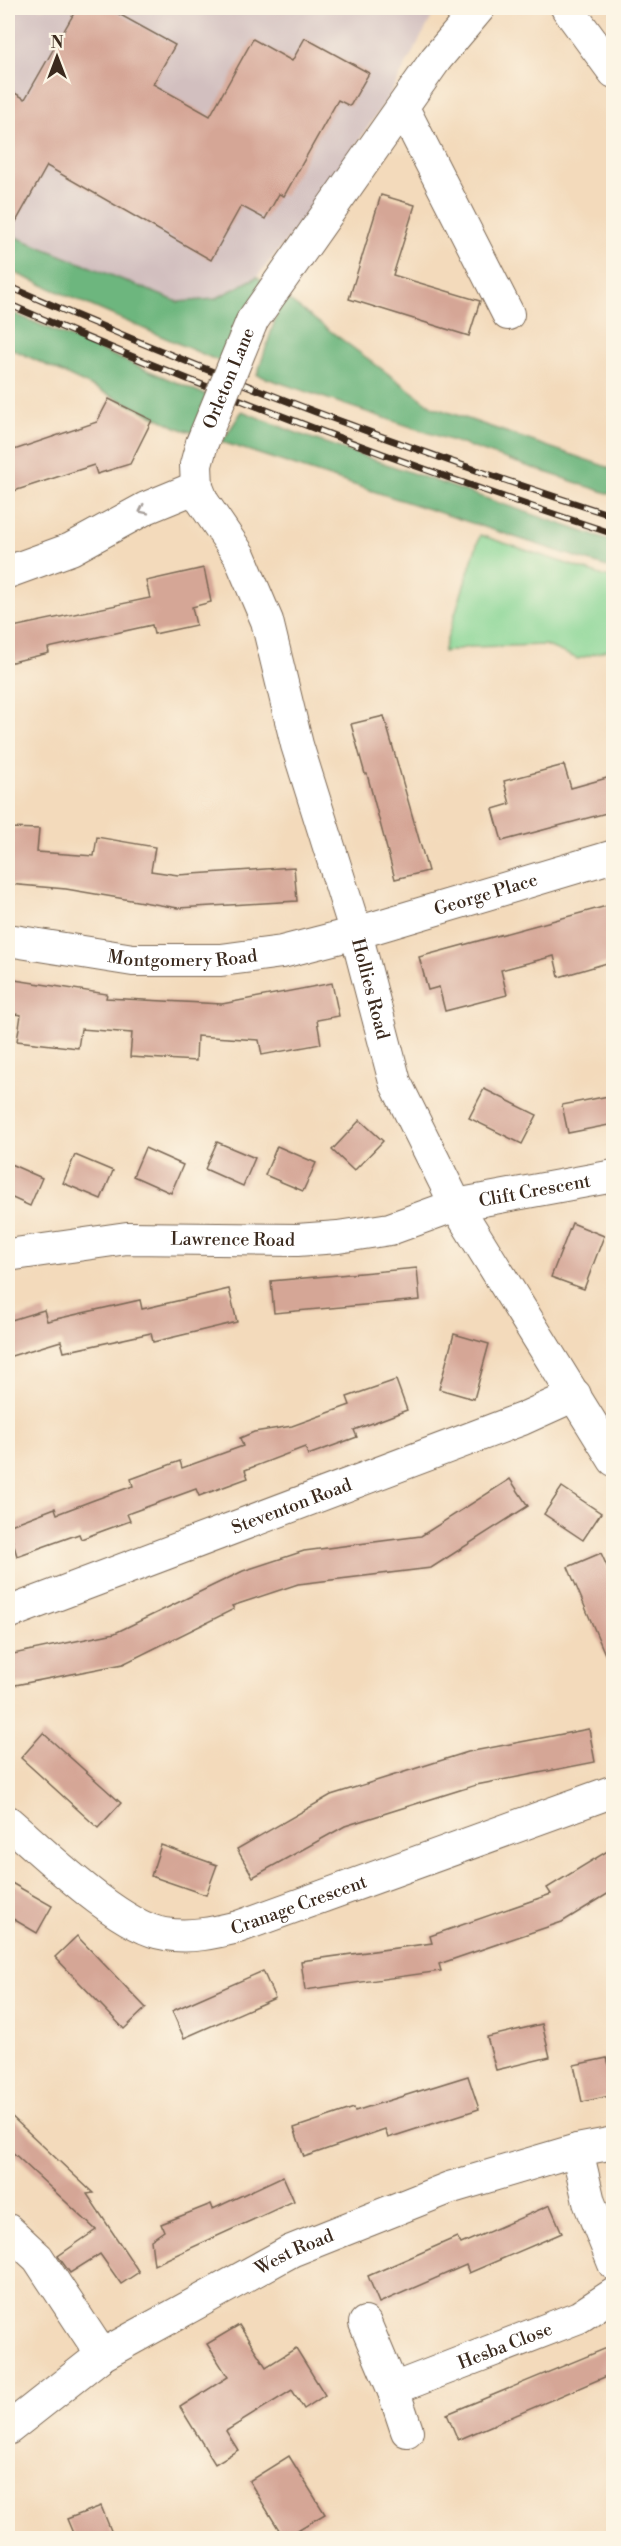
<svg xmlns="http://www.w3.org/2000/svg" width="621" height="2546" font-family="'Libre Bodoni',serif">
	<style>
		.industrial { fill: #d2bfbf }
		.green { fill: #87d594; stroke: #618059; stroke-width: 1.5 }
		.forest { fill: #6db67e; stroke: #54704e; stroke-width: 1.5 }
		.building { fill: #d5a696 }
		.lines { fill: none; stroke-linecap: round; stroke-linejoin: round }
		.street-casing { stroke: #7b6855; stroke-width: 34 }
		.street { stroke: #fff; stroke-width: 32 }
		.rail-casing { stroke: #3b2a1e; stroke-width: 7 }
		.rail { stroke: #fcf5e5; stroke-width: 4.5; stroke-dasharray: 14; stroke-linecap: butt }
		.street-bridge-casing { stroke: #7b6855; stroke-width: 34; stroke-linecap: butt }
		.street-bridge { stroke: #fff; stroke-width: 32 }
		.oneway { stroke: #a79f9a }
		.labels { text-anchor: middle; stroke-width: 4.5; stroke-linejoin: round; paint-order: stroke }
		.street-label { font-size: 18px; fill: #3b2a1e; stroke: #fcf5e5 }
	</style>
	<rect width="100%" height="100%" fill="#fcf5e5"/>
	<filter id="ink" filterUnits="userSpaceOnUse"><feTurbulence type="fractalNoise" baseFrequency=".0167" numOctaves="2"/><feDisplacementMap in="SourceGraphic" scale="12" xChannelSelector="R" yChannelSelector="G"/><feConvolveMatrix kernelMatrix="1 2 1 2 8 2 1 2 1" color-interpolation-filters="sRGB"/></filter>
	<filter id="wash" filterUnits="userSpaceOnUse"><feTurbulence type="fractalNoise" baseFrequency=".008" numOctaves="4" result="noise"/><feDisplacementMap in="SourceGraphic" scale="24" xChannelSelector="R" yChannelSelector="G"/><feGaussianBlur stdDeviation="1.35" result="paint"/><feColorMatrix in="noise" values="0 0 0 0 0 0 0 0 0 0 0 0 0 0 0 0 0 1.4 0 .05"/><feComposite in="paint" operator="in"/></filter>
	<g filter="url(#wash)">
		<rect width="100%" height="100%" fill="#f3dabb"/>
		<path class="industrial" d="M8,8h409l15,9 -43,79 -72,107 -60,74 -42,22 -37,3 -170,-68z"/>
		<path class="green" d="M480,535l133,44v69l-35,11 -33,-14 -76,2 -26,5z"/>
		<g class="forest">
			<path d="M8,234l170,68 37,-3 42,-22 7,5 -43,80 -213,-92z"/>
			<path d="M283,296l150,111 180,62v26l-356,-120z"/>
			<path d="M8,311l205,87 -14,36 -18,-5 -173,-82z"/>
			<path d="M242,411l57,23 314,108v27l-391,-127z"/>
		</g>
		<g id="blocks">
			<g class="building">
				<path d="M77,8h31l67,37 -22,39 57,32 43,-77 39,22 13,-23 64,35 -19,33 -12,-6 -54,96 -5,-2 -14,25 -24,-13 -30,54 -164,-94 -39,70v-147l17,10z"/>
				<path d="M381,195l34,10 -22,70 87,26 -11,35 -120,-37z"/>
				<path d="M109,399l43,21 -22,44 -33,10 -3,-9 -86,28v-41l89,-30z"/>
				<path d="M204,568l7,34 -19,5 4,18 -42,9 -2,-9 -104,23 1,5 -41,10v-35l142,-30 -4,-17z"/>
				<path d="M384,716l44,155 -33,8 -28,-105h-2l-14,-50z"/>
				<path d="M564,765l7,23 43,-12v35l-112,30 -9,-32 17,-5 -6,-23z"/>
				<path d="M8,828l31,1 -2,23 57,4 3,-19 58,10 -4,24 27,4 116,-8 3,34 -119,7 -112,-19 -58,-5z"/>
				<path d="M614,904v57l-55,16 -5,-21 -53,14 6,25 -62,16 -6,-24 -11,3 -9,-33z"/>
				<path d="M8,979l99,15 -1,4 116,6 110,-21 7,33 -22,4 4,24 -59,11 -3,-15 -62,-4 -1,25 -66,-4 2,-24 -51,-4 -3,19 -61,-7 4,-26 -13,-2z"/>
				<path d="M484,1089l53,26 -15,29 -53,-26z"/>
				<path d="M614,1095v29l-46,9 -6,-28z"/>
				<path d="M360,1120l23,21 -29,30 -22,-21z"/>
				<path d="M217,1142l38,16 -12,28 -38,-17z"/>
				<path d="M277,1146l39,17 -13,28 -38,-16z"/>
				<path d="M145,1148l38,17 -12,28 -38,-17z"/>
				<path d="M75,1155l38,16 -12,28 -38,-16z"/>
				<path d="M8,1163l34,15 -12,28 -22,-10z"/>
				<path d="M572,1223l32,13 -20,53 -33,-12z"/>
				<path d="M417,1268l3,32 -146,13 -3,-32z"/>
				<path d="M229,1289l8,33 -84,20 -2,-9 -87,19 -3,-11 -53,16v-36l36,-11 3,11 93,-21 2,9z"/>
				<path d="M454,1334l35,10 -15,55 -35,-10z"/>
				<path d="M396,1380l11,30 -53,20 3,7 -49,18 -3,-8 -60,23 3,8 -49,18 -3,-7 -69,25 3,7 -25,9 -24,9 -2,-5 -62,22 -9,-30 47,-18 2,6 37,-14 39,-14 -2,-7 49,-18 2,7 61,-22 -3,-8 14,-6 38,-6 58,-21 -3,-8z"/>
				<path d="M510,1479l18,27 -97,62 -133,16 -66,22 2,3 -111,55 -113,22 -2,-31 107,-22 128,-62 61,-20 117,-15z"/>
				<path d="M562,1487l39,26 -18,27 -39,-26z"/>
				<path d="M601,1553l13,29 -1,91 -45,-106z"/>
				<path d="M589,1729l6,33 -119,23 -131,41 -92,51 -16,-28 94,-54 137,-43z"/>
				<path d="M43,1733l78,70 -23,25 -77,-70z"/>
				<path d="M161,1845l56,20 -11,30 -55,-19z"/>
				<path d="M614,1847v43l-52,32 -123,42 2,7 -136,19 -4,-29 131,-18 -2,-7 121,-42 -4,-6z"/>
				<path d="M8,1881l44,25 -15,27 -29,-17z"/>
				<path d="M77,1936l69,72 -22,21 -69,-72z"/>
				<path d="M263,1971l12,27 -91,40 -12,-27z"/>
				<path d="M542,2024l8,33 -54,13 -9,-33z"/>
				<path d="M607,2058l2,7 5,-1v31l-32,7 -8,-37z"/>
				<path d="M468,2076l11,33 -91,29 -3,-9 -81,28 -10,-29 60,-20 1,3z"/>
				<path d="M8,2113l85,80 -6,1 52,78 -18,12 -21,-30 -30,19 -12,-17 38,-26 -88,-82z"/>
				<path d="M283,2176l11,25 -140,64 -3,-25 13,-9 -3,-7 50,-20 2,5z"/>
				<path d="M550,2205l12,28 -93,40 -3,-8 -87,38 -11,-27 89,-39 4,7z"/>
				<path d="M239,2325l27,42 30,-19 29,47 -21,14 -12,-19 -66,41 12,19 -23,14 -35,-57 48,-30 -21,-33z"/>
				<path d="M614,2345v28l-156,67 -11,-26z"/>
				<path d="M289,2456l36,58 -41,24 -35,-57z"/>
				<path d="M101,2506l13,32h-39l-8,-19z"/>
			</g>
		</g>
	</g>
	<g filter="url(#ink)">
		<use href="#blocks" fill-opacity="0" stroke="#7b6855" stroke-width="1.5"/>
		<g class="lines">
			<defs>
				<g id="street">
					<path d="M567,8l47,64"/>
					<path d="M403,108l105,206"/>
					<path d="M252,321l184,-262 43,-51"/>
					<path id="s1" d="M202,443l-6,22 1,22 6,15 36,53 28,66 30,124 59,188 39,149 61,123 158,255"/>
					<path d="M8,572l63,-23 75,-41 51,-21"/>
					<path id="s2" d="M8,940l125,20h88l61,-8 74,-19 258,-77"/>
					<path id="s3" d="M8,1255l119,-17 170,2 41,-3 52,-8 66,-24 158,-29"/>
					<path id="s4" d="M8,1613l514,-194 53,-24"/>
					<path id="s5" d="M8,1822c35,30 112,106 157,112 25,4 48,-1 73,-7l376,-136"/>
					<path d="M577,2150l12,52 25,62"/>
					<path d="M8,2230l30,28 64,97"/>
					<path d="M365,2323l28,66 14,42"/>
					<path id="s6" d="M393,2389l186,-72 35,-23"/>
					<path id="s7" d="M8,2429l94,-74 189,-104 158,-63 128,-38 37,-7"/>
				</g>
			</defs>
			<use href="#street" class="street-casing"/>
			<use href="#street" class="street"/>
			<defs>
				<g id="rail">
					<path d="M8,286c198,87 399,164 606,230"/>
					<path d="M8,304c198,86 400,163 606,230"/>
				</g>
			</defs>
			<use href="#rail" class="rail-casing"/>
			<use href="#rail" class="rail"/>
			<defs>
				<g id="street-bridge">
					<path id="s8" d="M202,443l50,-122"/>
				</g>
			</defs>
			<use href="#street-bridge" class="street-bridge-casing"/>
			<use href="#street-bridge" class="street-bridge"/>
		</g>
		<defs><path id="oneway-chevron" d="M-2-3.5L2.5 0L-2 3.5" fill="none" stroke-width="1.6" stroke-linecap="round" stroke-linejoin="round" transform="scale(1.5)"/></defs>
		<use class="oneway" href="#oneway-chevron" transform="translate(143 510) rotate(154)"/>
	</g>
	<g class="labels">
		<g class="street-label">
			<text dy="6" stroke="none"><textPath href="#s8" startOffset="70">Orleton Lane</textPath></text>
			<text dy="6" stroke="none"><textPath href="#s2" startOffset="488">George Place</textPath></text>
			<text dy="6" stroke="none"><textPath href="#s2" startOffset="176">Montgomery Road</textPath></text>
			<text dy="6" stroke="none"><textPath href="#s1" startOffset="579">Hollies Road</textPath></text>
			<text dy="6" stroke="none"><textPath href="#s3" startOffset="534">Clift Crescent</textPath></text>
			<text dy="6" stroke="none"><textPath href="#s3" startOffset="226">Lawrence Road</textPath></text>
			<text dy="6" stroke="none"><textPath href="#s4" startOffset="303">Steventon Road</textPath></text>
			<text dy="6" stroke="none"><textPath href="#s5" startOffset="333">Cranage Crescent</textPath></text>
			<text dy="6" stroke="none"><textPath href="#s7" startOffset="338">West Road</textPath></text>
			<text dy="6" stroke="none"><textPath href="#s6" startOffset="120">Hesba Close</textPath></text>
		</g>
	</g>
	<rect width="621" height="2546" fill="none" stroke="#fcf5e5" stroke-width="30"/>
	<g transform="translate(57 57)" stroke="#fcf5e5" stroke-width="4.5" paint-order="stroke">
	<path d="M0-4.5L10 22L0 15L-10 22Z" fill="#3b2a1e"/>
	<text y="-9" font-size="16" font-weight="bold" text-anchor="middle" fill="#3b2a1e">N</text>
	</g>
</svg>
